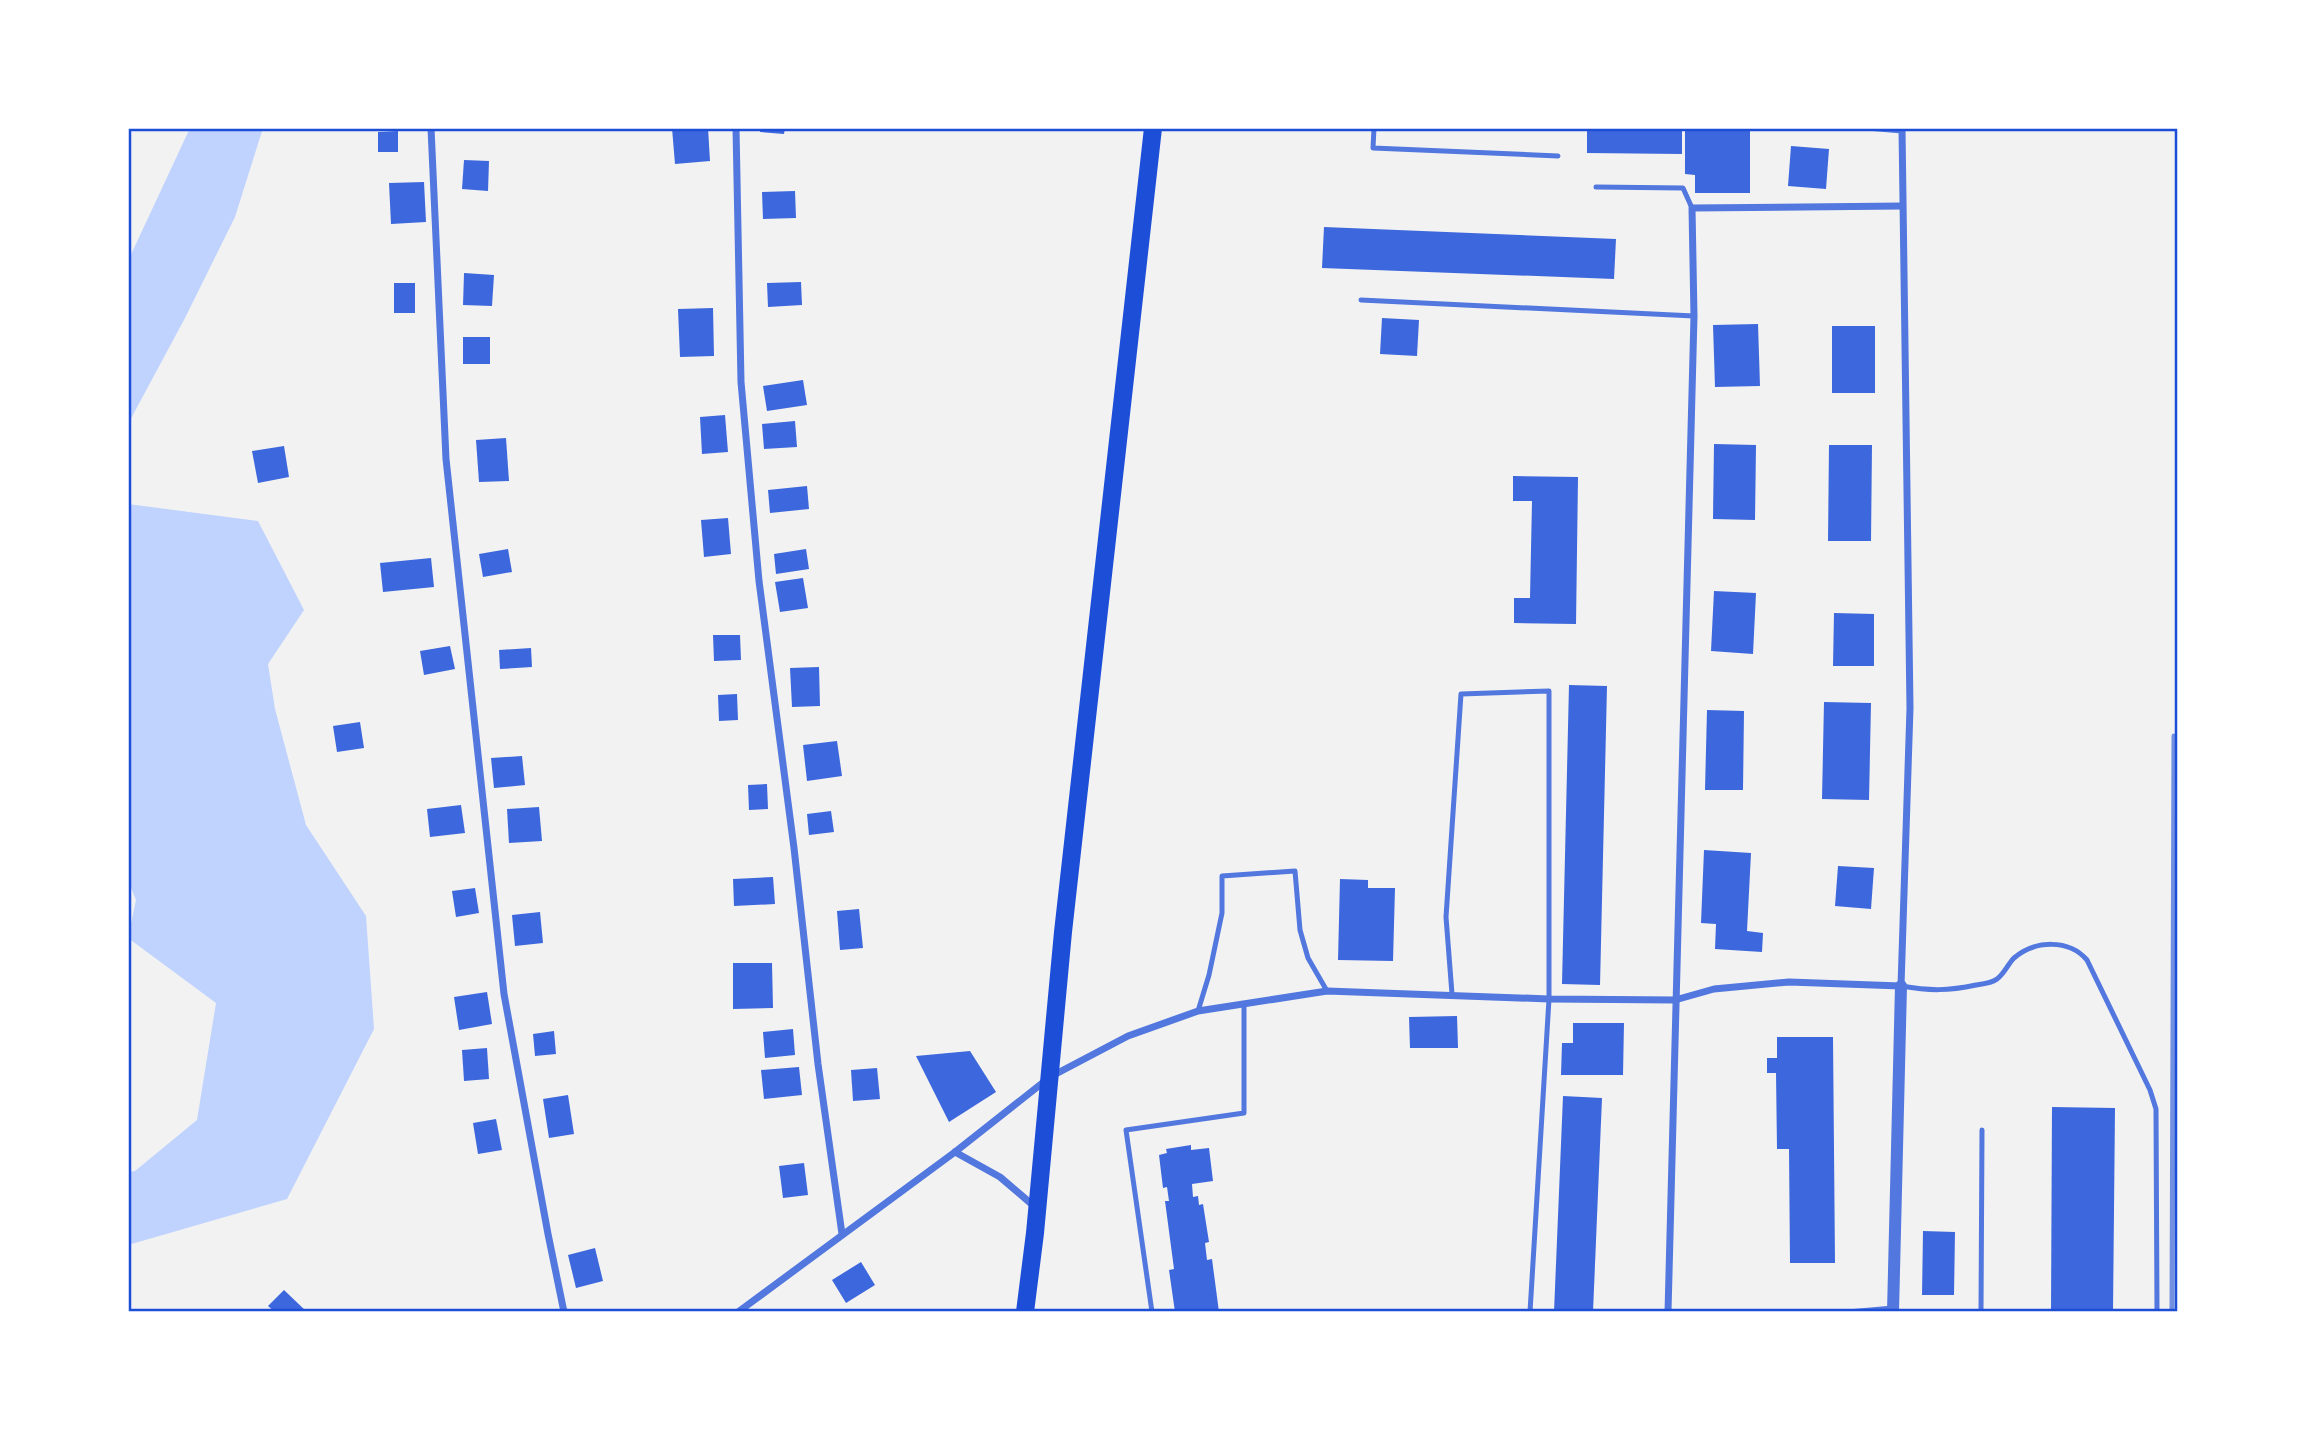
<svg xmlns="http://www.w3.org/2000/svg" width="2305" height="1440" font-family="'Playfair Display',serif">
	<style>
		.water { fill: #bfd3fe }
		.building { fill: #3d67dc }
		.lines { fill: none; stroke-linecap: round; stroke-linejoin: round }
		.service { stroke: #5277de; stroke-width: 5 }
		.minor { stroke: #5277de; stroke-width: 7 }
		.tertiary { stroke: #5277de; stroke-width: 12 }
		.primary { stroke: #1d4ed8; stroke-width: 18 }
		.rail { stroke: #7290e2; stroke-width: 5 }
		.neatline { fill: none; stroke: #1d4ed8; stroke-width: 2.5 }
	</style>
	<rect width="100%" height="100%" fill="#f2f2f2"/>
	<g class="water">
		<path d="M190,128h73l-28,89 -50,101 -57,106v-163z"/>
		<path d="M128,504l130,17 46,89 -36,54 7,45 31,116 60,91 8,113 -87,170 -159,46v-73l7,-1 62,-51 19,-117 -88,-65 8,-38 -8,-20z"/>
	</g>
	<g class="building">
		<path d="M672,128h36l2,33 -35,3z"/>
		<path d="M760,128h25l-1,6 -24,-2z"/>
		<path d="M1587,128h95v26l-95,-1z"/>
		<path d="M1685,128h65v65h-55v-18l-10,-1z"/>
		<path d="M398,131v21h-20v-20z"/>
		<path d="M1791,146l38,3 -3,40 -38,-3z"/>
		<path d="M464,160l25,1 -1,30 -26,-2z"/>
		<path d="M424,182l2,40 -35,2 -2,-41z"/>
		<path d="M795,191l1,27 -33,1 -1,-27z"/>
		<path d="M1324,227l292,12 -2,40 -292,-11z"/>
		<path d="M464,273l30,2 -2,31 -29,-1z"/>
		<path d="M801,282l1,23 -34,2 -1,-24z"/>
		<rect x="394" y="283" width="21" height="30"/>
		<path d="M713,308l1,48 -34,1 -2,-48z"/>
		<path d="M1382,318l37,2 -2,36 -37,-2z"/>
		<path d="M1758,324l2,62 -45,1 -2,-62z"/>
		<rect x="1832" y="326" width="43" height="67"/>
		<rect x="463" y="337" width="27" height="27"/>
		<path d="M803,380l4,25 -40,6 -4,-25z"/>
		<path d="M725,415l3,37 -26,2 -2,-37z"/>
		<path d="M795,421l2,26 -33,2 -2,-25z"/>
		<path d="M506,438l3,43 -30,1 -3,-42z"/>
		<path d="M1714,444l42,1 -1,75 -42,-1z"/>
		<path d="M1829,445h43l-1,96h-43z"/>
		<path d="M284,446l5,31 -31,6 -6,-32z"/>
		<path d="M1513,476l65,1 -2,147 -62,-1v-25h16l2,-97h-19z"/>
		<path d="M807,486l2,23 -39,4 -2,-23z"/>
		<path d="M728,518l3,36 -27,3 -3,-37z"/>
		<path d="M508,549l4,23 -29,5 -4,-23z"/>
		<path d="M806,549l3,20 -33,5 -2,-20z"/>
		<path d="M431,558l3,29 -51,5 -3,-29z"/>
		<path d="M803,578l5,30 -28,4 -5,-30z"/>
		<path d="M1714,591l42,2 -3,61 -42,-3z"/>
		<path d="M1834,613l40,1v52h-41z"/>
		<path d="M713,635h27l1,25 -27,1z"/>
		<path d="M450,646l5,23 -31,6 -4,-24z"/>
		<path d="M531,648l1,19 -32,2 -1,-19z"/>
		<path d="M819,667l1,39 -28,1 -2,-39z"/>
		<path d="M1569,685l38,1 -7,299 -38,-1z"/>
		<path d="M737,694l1,26 -19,1 -1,-26z"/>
		<path d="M1824,702l47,1 -2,97 -47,-1z"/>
		<path d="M1707,710l37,1 -1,79h-38z"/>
		<path d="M360,722l4,26 -27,4 -4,-26z"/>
		<path d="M837,741l5,35 -35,5 -4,-36z"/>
		<path d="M522,756l3,29 -31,3 -3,-30z"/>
		<path d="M767,784l1,25 -19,1 -1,-25z"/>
		<path d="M461,805l4,28 -35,4 -3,-28z"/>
		<path d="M539,807l3,34 -33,2 -2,-34z"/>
		<path d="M831,811l3,21 -25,3 -2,-21z"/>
		<path d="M1704,850l47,3 -4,78 16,2 -1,19 -47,-3 1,-25 -15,-1z"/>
		<path d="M1838,866l36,2 -3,41 -36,-3z"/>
		<path d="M773,877l2,27 -41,2 -1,-27z"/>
		<path d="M1340,879l28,1v8h27l-2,73 -55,-1z"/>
		<path d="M475,888l4,25 -23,4 -4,-26z"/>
		<path d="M859,909l4,39 -23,2 -3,-39z"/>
		<path d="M540,912l3,31 -28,3 -3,-31z"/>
		<path d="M733,963h39l1,45 -40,1z"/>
		<path d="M487,992l5,32 -33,6 -5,-33z"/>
		<path d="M1457,1016l1,32h-48l-1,-31z"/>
		<path d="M1573,1023h51l-1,52h-62l1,-32h11z"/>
		<path d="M793,1029l2,26 -30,3 -2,-26z"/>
		<path d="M554,1031l2,23 -21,2 -2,-22z"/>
		<path d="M1777,1037h56l2,226h-45l-1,-114h-12l-1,-76h-9v-15h10z"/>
		<path d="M487,1048l2,31 -25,2 -2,-31z"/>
		<path d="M970,1051l26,41 -47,30 -33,-66z"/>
		<path d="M799,1067l3,28 -38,4 -3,-29z"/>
		<path d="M877,1068l3,31 -27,2 -2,-31z"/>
		<path d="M568,1095l6,39 -25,4 -6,-39z"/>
		<path d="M1563,1096l39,2 -9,214h-39z"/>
		<path d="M2052,1107l63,1 -2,204h-62z"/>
		<path d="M496,1119l6,31 -24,4 -5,-31z"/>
		<path d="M1191,1145v5l18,-2 4,33 -21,3 1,13 5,-1 1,9 4,-1 6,38 -4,1 2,17 5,-1 7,53h-44l-6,-42 5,-1 -9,-68h4l-2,-14 -4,1 -4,-33 8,-2 -1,-4z"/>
		<path d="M804,1163l4,32 -25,3 -4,-32z"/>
		<path d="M1923,1231l32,1 -1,63h-32z"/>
		<path d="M595,1248l8,33 -27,7 -8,-33z"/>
		<path d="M861,1262l14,23 -29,18 -14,-23z"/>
		<path d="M284,1290l23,22h-32l-7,-6z"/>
	</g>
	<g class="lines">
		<g class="service">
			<path d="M1374,128l-1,20 185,8"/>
			<path d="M1867,128l35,3"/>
			<path d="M1596,187l87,1 9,20"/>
			<path d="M1361,300l333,16"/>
			<path d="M1901,986c29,5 47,5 75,-1 7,-1 16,-2 21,-6 7,-5 11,-15 17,-21 21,-18 55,-19 73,2l63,130 6,19 1,203"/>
			<path d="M1452,994l-6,-77 15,-223 88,-3v308l-19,313"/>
			<path d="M1198,1011l11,-36 13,-62v-37l73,-5 5,59 8,28 19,33"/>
			<path d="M1152,1312l-26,-182 118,-17v-109"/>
			<path d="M1848,1312l45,-4"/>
			<path d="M1981,1312l1,-182"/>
		</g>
		<g class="minor">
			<path d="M431,128l15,331 58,535 44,240 16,78"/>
			<path d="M736,128l5,254 18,199 35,267 24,216 24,170"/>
			<path d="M955,1152l45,25 35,30"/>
			<path d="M738,1312l217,-160 95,-75 78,-41 70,-25 129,-20 222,8 126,1 39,-11 75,-7 112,4 9,-278 -8,-580"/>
			<path d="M1668,1312l26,-996 -2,-108 210,-2"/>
		</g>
		<path class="tertiary" d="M1893,1312l8,-326"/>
		<path class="primary" d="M1025,1312l10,-79 28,-301 90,-804"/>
		<path class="rail" d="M2172,1312l2,-576"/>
	</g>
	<rect width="2305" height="1440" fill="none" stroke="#ffffff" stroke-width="259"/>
	<rect x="130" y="130" width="2046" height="1180" class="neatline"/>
</svg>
